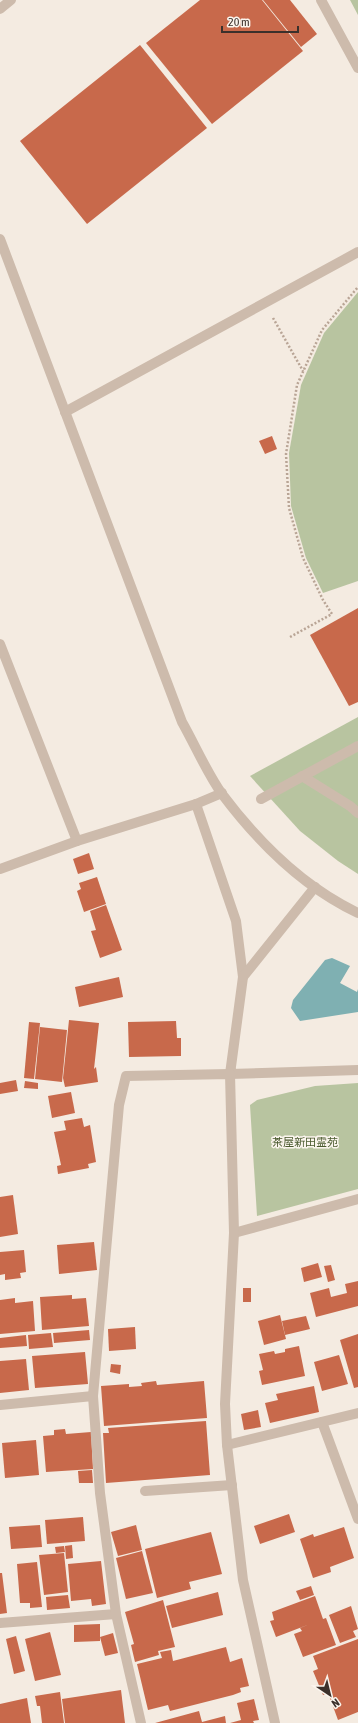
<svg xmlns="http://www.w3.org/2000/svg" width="358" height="1723" font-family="'Asap Condensed','Noto Sans JP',sans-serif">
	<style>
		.green { fill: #b8c4a0 }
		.water { fill: #7fb0b2 }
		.building { fill: #c8694b }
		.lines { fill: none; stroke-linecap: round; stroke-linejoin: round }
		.path { stroke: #b9a596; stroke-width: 2.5; stroke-dasharray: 2 2; stroke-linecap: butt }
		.minor { stroke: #cdbbac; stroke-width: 10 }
		.labels { text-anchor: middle; stroke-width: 3; stroke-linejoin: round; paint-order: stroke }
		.park-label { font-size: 11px; fill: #4a5a2e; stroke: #fbf5ee }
	</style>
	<rect width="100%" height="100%" fill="#f4ebe1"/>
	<g class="green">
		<path d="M350,0h8v15z"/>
		<path d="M358,292v289l-35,12 -17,-35 -15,-52 -2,-53 12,-68 23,-52z"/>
		<path d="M358,717v157l-20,-13 -38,-30 -50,-55z"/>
		<path d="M358,1083v106l-101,27 -7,-111 7,-5 58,-14z"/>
	</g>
	<path class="water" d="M332,958l18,8 -10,17 17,9 1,-3v23l-58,9 -9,-13 2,-8 32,-40z"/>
	<g class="building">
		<path d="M200,0h62l41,51 -91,73 -66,-81z"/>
		<path d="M263,0h27l27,34 -16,13z"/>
		<path d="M140,45l67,83 -120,96 -67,-83z"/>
		<path d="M272,436l5,13 -12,5 -6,-13z"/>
		<path d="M358,608v94l-9,4 -39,-71z"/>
		<path d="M89,853l5,16 -16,5 -5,-15z"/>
		<path d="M97,877l9,27 -22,8 -7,-21 4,-2 -2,-6z"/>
		<path d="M106,905l16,45 -22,8 -9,-27 5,-1 -6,-19z"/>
		<path d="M119,977l4,20 -44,10 -4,-20z"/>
		<path d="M69,1020l30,3 -5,46 2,-2 2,15 -33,5 -2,-9z"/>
		<path d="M176,1021l1,17h4v18l-52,1 -1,-35z"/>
		<path d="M29,1022l11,1 -6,56 -10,-1z"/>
		<path d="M40,1027l27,3 -5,52 -27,-3z"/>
		<path d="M16,1080l2,11 -18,3v-11z"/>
		<path d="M25,1081l13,2v6l-14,-1z"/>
		<path d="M71,1092l4,21 -23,5 -4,-22z"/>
		<path d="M82,1118l2,9 6,-2 6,37 -8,2 1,4 -31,6 -1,-8 4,-1 -7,-33 12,-2 -2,-9z"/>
		<path d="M13,1195l5,39 -18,3v-40z"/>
		<path d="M94,1242l3,28 -38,4 -2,-29z"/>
		<path d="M24,1250l2,22 -6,1 1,5 -16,2v-6l-5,1v-23z"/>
		<path d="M318,1263l4,14 -18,5 -3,-14z"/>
		<path d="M331,1265l4,15 -7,2 -4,-16z"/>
		<path d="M358,1281v25l-42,11 -6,-24 19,-5 2,9 16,-4 -2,-9z"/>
		<rect x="243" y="1288" width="8" height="14"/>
		<path d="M72,1295v4l14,-1 3,28 -47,4 -2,-33z"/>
		<path d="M15,1298v5l18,-2 2,30 -35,3v-34z"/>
		<path d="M280,1315l6,24 -22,6 -6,-24z"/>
		<path d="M306,1316l4,13 -25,6 -3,-14z"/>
		<path d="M135,1327l1,22 -27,2 -1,-22z"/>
		<path d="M89,1330l1,10 -36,3 -1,-10z"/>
		<path d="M51,1333l2,14 -24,2 -1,-14z"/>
		<path d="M358,1334v53l-4,1 -14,-48z"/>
		<path d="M26,1335l1,11 -27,2v-10z"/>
		<path d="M299,1346l6,30 -43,9 -3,-14 4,-1 -4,-16 15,-3 1,3 10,-2v-3z"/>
		<path d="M85,1352l3,32 -53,4 -3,-32z"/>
		<path d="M339,1355l9,29 -26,7 -8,-29z"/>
		<path d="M26,1359l3,31 -29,3v-32z"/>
		<path d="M111,1364l10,1 -1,9 -10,-2z"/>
		<path d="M156,1381l1,4 47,-4 3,37 -103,8 -3,-40 28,-2v3l13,-1 -1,-3z"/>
		<path d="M314,1386l5,26 -49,11 -5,-20 13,-3 -2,-6z"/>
		<path d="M258,1410l3,17 -17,3 -3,-16z"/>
		<path d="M206,1421l4,54 -104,8 -3,-50h6l-1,-5z"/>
		<path d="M65,1429l1,5 25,-2 2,37 -47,3 -3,-36 11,-1v-5z"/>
		<path d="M36,1440l3,35 -34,3 -3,-35z"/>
		<path d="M92,1470l1,13h-14l-1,-12z"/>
		<path d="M289,1514l6,18 -35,12 -6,-18z"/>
		<path d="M83,1517l2,24 -38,3 -2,-24z"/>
		<path d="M40,1525l2,22 -31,2 -2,-22z"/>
		<path d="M136,1525l6,25 -24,6 -7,-24z"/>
		<path d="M344,1527l10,31 -24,9 1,5 -18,6 -13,-39 13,-5 1,3z"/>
		<path d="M211,1532l11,42 -33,8 2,7 -34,9 -12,-49z"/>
		<path d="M72,1545l1,13 -7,1 -1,-13z"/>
		<path d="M64,1546l1,6 -9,1 -1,-6z"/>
		<path d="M142,1551l11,42 -27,6 -10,-41z"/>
		<path d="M64,1553l4,39 -24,3 -5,-40z"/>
		<path d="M101,1561l5,43 -14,2 -1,-7 -20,2 -3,-37z"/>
		<path d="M37,1562l5,45 -12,1v-5h-10l-3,-39z"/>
		<path d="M0,1573h2l5,40 -7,1z"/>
		<path d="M311,1586l3,9 -14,5 -4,-9z"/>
		<path d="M218,1592l5,23 -51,13 -6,-22z"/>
		<path d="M68,1595l2,13 -23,2 -1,-13z"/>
		<path d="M315,1596l8,23 3,-1 10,27 -33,12 -9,-23 8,-3 -2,-3 10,-4 -34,13 -6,-16 4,-1 -2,-8z"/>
		<path d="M163,1600l12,47 -17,4 1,4 -24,7 -4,-17 3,-1 -9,-32z"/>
		<path d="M351,1606l7,23 -5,2 3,6 -16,6 -11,-28z"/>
		<path d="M100,1624v17l-26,1v-17z"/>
		<path d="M50,1632l11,43 -26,6 -10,-42z"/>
		<path d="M113,1633l5,20 -13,3 -5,-19z"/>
		<path d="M16,1636l9,35 -11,3 -8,-35z"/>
		<path d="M358,1639v73l-20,8 -10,-27 -5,2 -10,-24 5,-2 -5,-13z"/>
		<path d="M226,1647l4,15 12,-4 7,28 -9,2 1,4 -8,3 -63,16 -2,-6 -20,5 -11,-46 25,-6 -2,-6 11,-2 2,11z"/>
		<path d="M121,1690l4,33h-60l-3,-24z"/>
		<path d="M60,1692l4,31h-22l-2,-17h-3l-2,-10z"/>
		<path d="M27,1698l4,25h-31v-19z"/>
		<path d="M254,1699l5,21 -6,1 1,2h-24l11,-3 -4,-17z"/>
		<path d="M199,1711l3,11 23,-6 1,7h-71z"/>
	</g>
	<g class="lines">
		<g class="path">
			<path d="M273,318l30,53"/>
			<path d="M290,637l42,-23 -9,-14 -20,-42 -14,-50 -3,-54 11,-69 25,-55 36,-43"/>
		</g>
		<g class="minor">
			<path d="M321,0l37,68"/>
			<path d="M0,9l11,-9"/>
			<path d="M0,239l182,483c13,23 25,51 40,72 36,48 81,93 136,119"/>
			<path d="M65,412l293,-160"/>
			<path d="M0,644l77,197"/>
			<path d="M302,776l48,30 8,7"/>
			<path d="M261,799l97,-53"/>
			<path d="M196,804l40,117 7,56 -13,97 128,-4"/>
			<path d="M0,869l77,-28 119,-37 26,-11"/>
			<path d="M243,977l72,-90"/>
			<path d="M234,1233l124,-34"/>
			<path d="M0,1405l93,-9"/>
			<path d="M322,1422l36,97"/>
			<path d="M227,1445l131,-32"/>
			<path d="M145,1491l87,-6"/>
			<path d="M0,1623l116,-9"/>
			<path d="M141,1723l-25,-109 -16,-121 -7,-97 26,-291 7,-29 104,-2 4,159 -9,171 2,41 16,135 32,143"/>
		</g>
	</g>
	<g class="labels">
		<g class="park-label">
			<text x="305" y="1146">茶屋新田霊苑</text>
		</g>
	</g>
	<g transform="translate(330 1695) rotate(145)" stroke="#fbf5ee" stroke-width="3" paint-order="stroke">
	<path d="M0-3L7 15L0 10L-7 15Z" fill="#3b302b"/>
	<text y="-6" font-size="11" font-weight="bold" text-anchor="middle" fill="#3b302b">N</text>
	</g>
	<path d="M222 26v6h76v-6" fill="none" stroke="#3b302b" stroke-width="2"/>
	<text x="228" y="26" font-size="12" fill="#3b302b" stroke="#fbf5ee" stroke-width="3" paint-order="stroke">20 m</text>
</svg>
